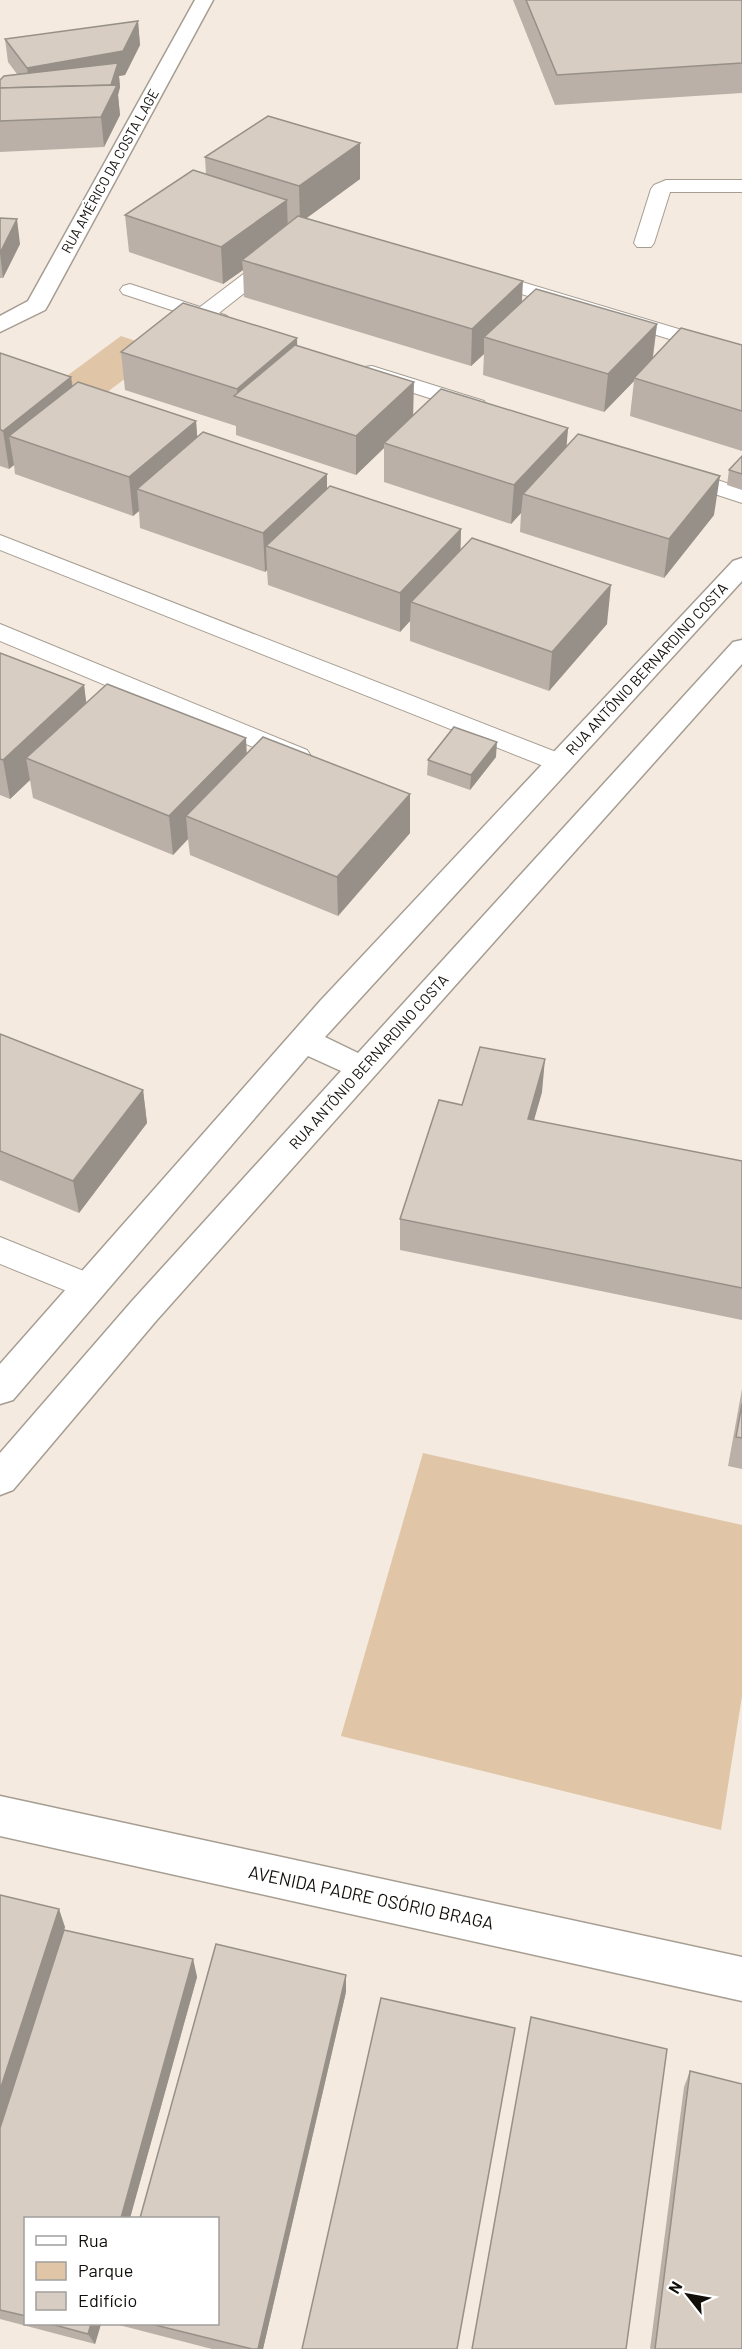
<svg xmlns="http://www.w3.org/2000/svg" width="742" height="2349" font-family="Barlow,sans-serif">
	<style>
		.green { fill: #e0c5a7 }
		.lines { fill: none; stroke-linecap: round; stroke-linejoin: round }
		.lane-casing { stroke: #a69d92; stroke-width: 2 }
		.secondary-casing { stroke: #a69d92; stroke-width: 3 }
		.lane { fill: #fff; fill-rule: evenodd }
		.secondary { fill: #fff; fill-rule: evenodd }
		.wall { fill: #bab0a7 }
		.shaded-wall { fill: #979088 }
		.building { fill: #d8cdc2; stroke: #979088; stroke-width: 1.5 }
		.labels { text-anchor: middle; stroke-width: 4.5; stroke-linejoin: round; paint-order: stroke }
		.far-street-label { font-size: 14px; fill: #120f0b; stroke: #fff }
		.street-label { font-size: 15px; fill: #120f0b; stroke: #fff }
		.near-street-label { font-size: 18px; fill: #120f0b; stroke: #fff }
	</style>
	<rect width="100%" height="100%" fill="#f4eadf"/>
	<g class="green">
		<path d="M121,336l42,14 -61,46 -42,-15z"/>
		<path d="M423,1453l319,72v171l-21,134 -380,-94z"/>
	</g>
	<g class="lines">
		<defs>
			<g id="lane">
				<path d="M666,180h76v12h-72l-16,51 -3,4h-14l-3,-4 17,-54 3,-4z"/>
				<path d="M278,251l7,2 3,4 -3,4 -66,52 8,3 3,4 -3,4 -7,2 -97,-32 -3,-4 3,-4 7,-2 70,23 71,-54z"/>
				<path d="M482,270l260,78v13l-267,-81 -3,-4 3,-4z"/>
				<path d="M372,366l112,35 3,5 -3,5 -8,2 -112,-36 -3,-5 3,-5z"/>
				<path d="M677,467l65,21v15l-73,-24 -3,-5 3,-5z"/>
				<path d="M0,535l569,222 4,6 -4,6 -9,3 -9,-3 -551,-219z"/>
				<path d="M0,624l307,126 4,6 -4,6 -9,3 -9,-3 -289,-121z"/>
				<path d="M0,1237l101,41 4,9 -4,9 -12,4 -89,-36z"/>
			</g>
			<g id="secondary">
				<path d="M195,0h18l-165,305 -3,5 -45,22v-16l28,-15z"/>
				<path d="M742,558v23l-417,456 33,16 375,-411 9,-2v24l-586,657 -143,169 -13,5v-42l132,-152 209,-230 -33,-15 -295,344 -13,4v-40l321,-364 412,-439z"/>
				<path d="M0,1796l742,161v44l-742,-165z"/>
			</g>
		</defs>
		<use href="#lane" class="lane-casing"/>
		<use href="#secondary" class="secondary-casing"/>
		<use href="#lane" class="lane"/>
		<use href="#secondary" class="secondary"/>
	</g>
	<g class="wall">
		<path d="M513,0h229v93l-187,12z"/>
		<path d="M138,21l2,24 -15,30 -6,1 1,11 -2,8 2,20 -16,32 -104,5v-72l17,-6 -9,-12 -3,-23z"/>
		<path d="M205,157l155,22 -54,39 216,84 135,22 -4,34 89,-13v106l-112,-35 4,-35 -30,31 -121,-37 1,-21 -13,12 -227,-69 -1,-27 -20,14 -94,-32 -4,-37 81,-40z"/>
		<path d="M0,218l20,26 -17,34h-3z"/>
		<path d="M297,346l116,70 155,12 -2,18 148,69 -50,63 -144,-46 1,-19 -10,11 -127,-42v-34l-28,27 -120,-40v-9l-111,-36 -4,-38z"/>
		<path d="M0,353l71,24 2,9 123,35 1,16 130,37v15l134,40 -1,22 147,73 -58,67 -139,-50v-20l-10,11 -132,-47 -1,-15 -2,2 -125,-44 -1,-17 -6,5 -118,-42 -1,-9 -5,4 -9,-3z"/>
		<path d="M742,456v34l-15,-5 2,-15z"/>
		<path d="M0,653l84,32 2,18 161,50 163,80 -72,83 -148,-61 -2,-16 -15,16 -140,-57 -3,-18 -20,19 -10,-4z"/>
		<path d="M496,757l-26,33 -43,-15 1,-15z"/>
		<path d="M0,1034l143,56 4,33 -68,90 -79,-33z"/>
		<path d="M542,1092l-8,28 208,41v159l-342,-70v-31l62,-114z"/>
		<path d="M742,1389v80l-14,-3z"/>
		<path d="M0,1895l65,32 -1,3 129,29 4,18 -67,241h-104v106h75l-6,20 -95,-25z"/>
		<path d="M346,1992l-83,357h-51l-93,-24 -1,-1h100z"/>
		<path d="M690,2071l52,278h-92l34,-262z"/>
	</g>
	<g class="shaded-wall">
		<path d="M138,21l2,24 -15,30 -6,1 1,11 -2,8 2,20 -16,32 -3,-30 -71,-26 -3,-23z"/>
		<path d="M360,143v36l-60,44 -1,-37z"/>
		<path d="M287,200l1,37 -46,23 1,10 -20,14 -2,-37z"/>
		<path d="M17,219l3,25 -17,34 -3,-25z"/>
		<path d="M523,281l-2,37 -37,19v17l-13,12 1,-37z"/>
		<path d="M657,324l-5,37 -18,17v3l-30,31 4,-38z"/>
		<path d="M297,338l1,38 -60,22 -1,-9z"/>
		<path d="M71,377l5,38 -67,21 5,29 -5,4 -6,-38z"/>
		<path d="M414,382l-1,38 -29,23v5l-28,27v-39z"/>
		<path d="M196,421l3,38 -62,30 2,22 -6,5 -4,-39z"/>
		<path d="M568,428l-3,39 -42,27 -2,19 -10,11 3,-39z"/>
		<path d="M327,474v38l-61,34 1,24 -2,2 -2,-39z"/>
		<path d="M720,476l-6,39 -50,63 5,-39z"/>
		<path d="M461,529l-1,39 -49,34 -1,19 -10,11v-39z"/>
		<path d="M611,585l-4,39 -58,67 3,-39z"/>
		<path d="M84,685l5,39 -63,34 4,22 -20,19 -7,-39z"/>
		<path d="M246,738l2,39 -62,39 2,23 -15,16 -4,-39z"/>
		<path d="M497,742l-1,15 -26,33 1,-15z"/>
		<path d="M410,794v39l-72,83 -1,-39z"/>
		<path d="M545,1059l-3,33 -17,59 3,-32z"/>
		<path d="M143,1090l4,33 -68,90 -6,-32z"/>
		<path d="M59,1909l6,18 -65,202v-39z"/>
		<path d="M193,1959l4,18 -67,241h-9z"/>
		<path d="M346,1975v17l-83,357h-5z"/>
		<path d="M91,2324h10l-6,20 -7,-10z"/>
	</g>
	<g class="building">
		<path d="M526,0h216v63l-185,12z"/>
		<path d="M138,21l-15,30 -96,17 -22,-29z"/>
		<path d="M118,63l-7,22 -111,3v-8l4,-4z"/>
		<path d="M117,85l-16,32 -101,4v-33z"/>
		<path d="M268,116l92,27 -61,43 -94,-29z"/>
		<path d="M193,170l94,30 -66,47 -96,-32z"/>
		<path d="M298,216l225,65 -51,48 -230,-69z"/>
		<path d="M0,218l17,1 -17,34z"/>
		<path d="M536,289l121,35 -49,50 -124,-37z"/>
		<path d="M183,303l114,35 -60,51 -116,-37z"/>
		<path d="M681,328l61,17v66l-108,-33z"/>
		<path d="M295,345l119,37 -58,54 -122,-40z"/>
		<path d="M0,353l71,24 -68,54 -3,-2z"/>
		<path d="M78,382l118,39 -67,56 -120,-41z"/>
		<path d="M441,389l127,39 -54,57 -130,-42z"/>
		<path d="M203,432l124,42 -64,59 -126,-44z"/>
		<path d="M578,434l142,42 -51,63 -146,-45z"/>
		<path d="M742,456v18l-13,-4z"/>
		<path d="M330,486l131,43 -61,64 -134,-47z"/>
		<path d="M472,538l139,47 -59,67 -141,-50z"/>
		<path d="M0,653l84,32 -81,75 -3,-1z"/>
		<path d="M107,684l139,54 -77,78 -143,-58z"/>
		<path d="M454,727l43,15 -26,33 -43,-15z"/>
		<path d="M263,737l147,57 -73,83 -151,-61z"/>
		<path d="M0,1034l143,56 -70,91 -73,-30z"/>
		<path d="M480,1047l65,12 -17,60 214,42v127l-342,-69 39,-119 23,5z"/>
		<path d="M742,1404v34l-6,-1z"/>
		<path d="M0,1895l59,14 -59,181z"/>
		<path d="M64,1930l129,29 -72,259h-95v98l-26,-6v-182z"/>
		<path d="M216,1944l130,31 -88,374h-6l-101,-25h67v-106h-78z"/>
		<path d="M381,1998l134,30 -58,321h-155z"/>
		<path d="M531,2017l136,32 -41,300h-154z"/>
		<path d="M690,2071l52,13v265h-87z"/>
		<path d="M51,2324h40l-3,10z"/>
	</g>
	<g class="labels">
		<g class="far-street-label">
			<text transform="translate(110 171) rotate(-61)" y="5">RUA AMÉRICO DA COSTA LAGE</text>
		</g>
		<g class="street-label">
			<text transform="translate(647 669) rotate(-47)" y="5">RUA ANTÔNIO BERNARDINO COSTA</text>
			<text transform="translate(369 1062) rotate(-48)" y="5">RUA ANTÔNIO BERNARDINO COSTA</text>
		</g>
		<g class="near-street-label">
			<text transform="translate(371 1898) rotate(12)" y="6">AVENIDA PADRE OSÓRIO BRAGA</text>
		</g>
	</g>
	<rect x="24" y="2217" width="195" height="108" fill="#ffffff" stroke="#a09f9d" stroke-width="1.5"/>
	<rect x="36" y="2236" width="30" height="9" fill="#ffffff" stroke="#a09f9d" stroke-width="1.5"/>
	<text x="78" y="2247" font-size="18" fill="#120f0b">Rua</text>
	<rect x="36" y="2262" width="30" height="18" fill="#e0c5a7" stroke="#a09f9d" stroke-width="1.5"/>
	<text x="78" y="2277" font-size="18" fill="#120f0b">Parque</text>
	<rect x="36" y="2292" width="30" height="18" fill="#d8cdc2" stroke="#a09f9d" stroke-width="1.5"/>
	<text x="78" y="2307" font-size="18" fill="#120f0b">Edifício</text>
	<g transform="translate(688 2295) rotate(301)" stroke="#ffffff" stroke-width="4.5" paint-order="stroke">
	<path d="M0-4.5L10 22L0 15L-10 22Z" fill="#120f0b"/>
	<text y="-9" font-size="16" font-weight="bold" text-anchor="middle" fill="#120f0b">N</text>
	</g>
</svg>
